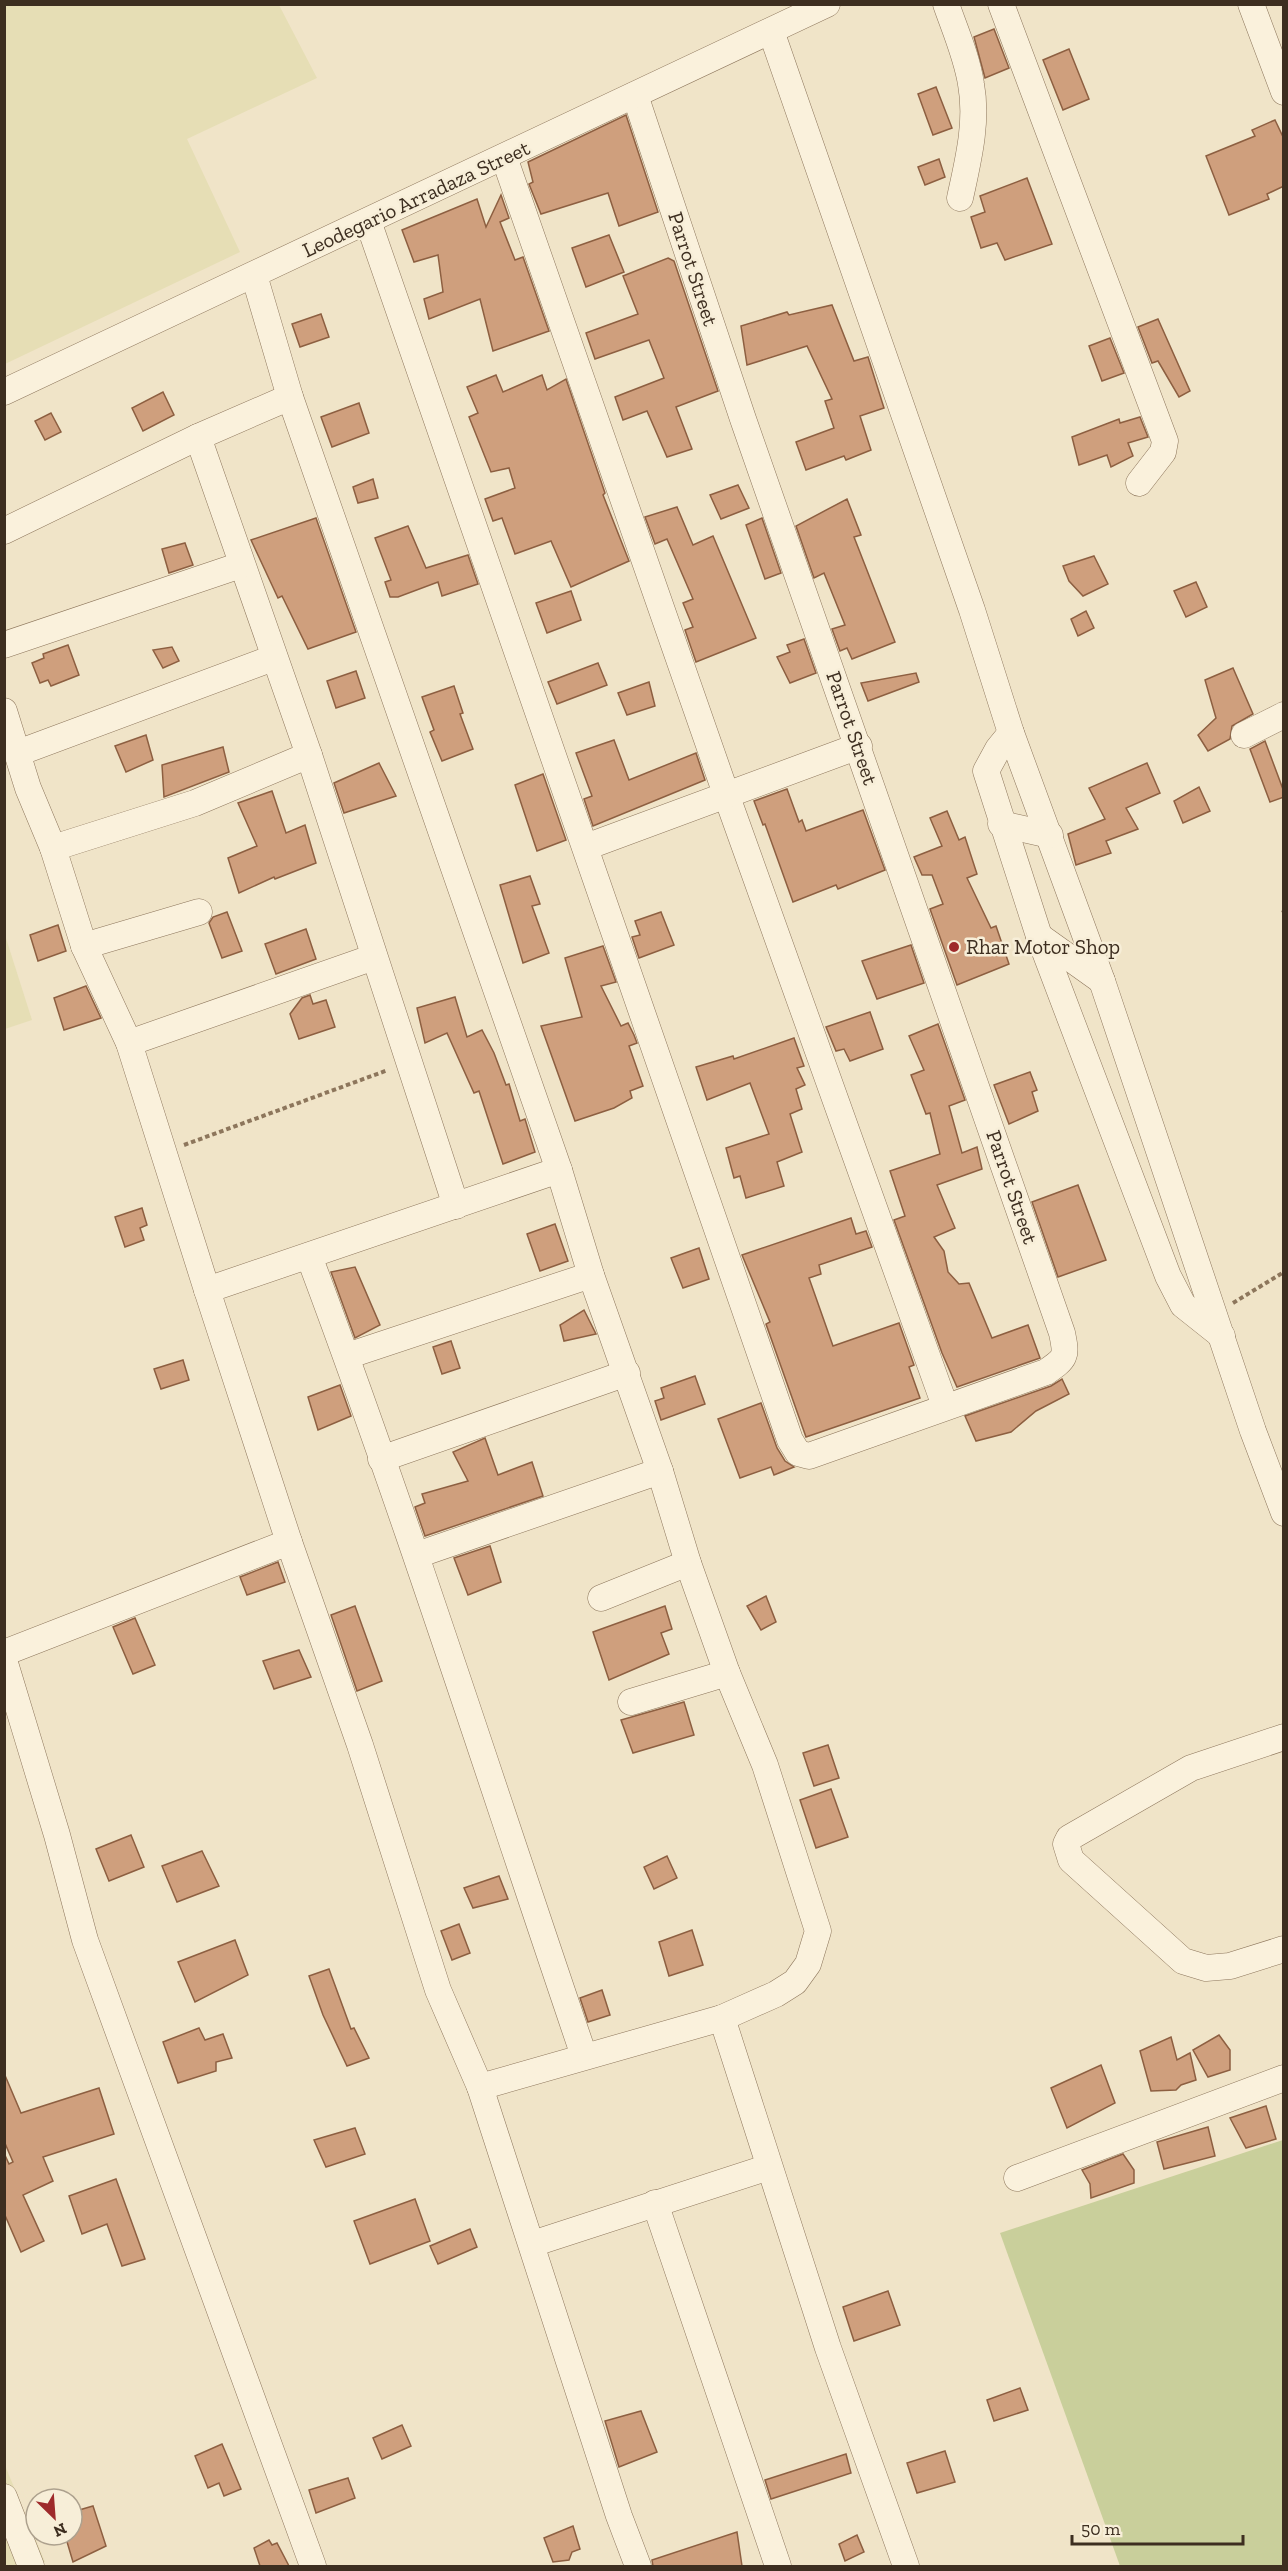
<svg xmlns="http://www.w3.org/2000/svg" width="1288" height="2571" font-family="'Zilla Slab',serif">
	<style>
		.farmland { fill: #e6deb5 }
		.green { fill: #c9cf9b }
		.building { fill: #cf9f7d; stroke: #8d5f41; stroke-width: 1.5 }
		.lines { fill: none; stroke-linecap: round; stroke-linejoin: round }
		.minor-casing { stroke: #8d765c; stroke-width: 27 }
		.path { stroke: #8d765c; stroke-width: 4; stroke-dasharray: 4.5 3; stroke-linecap: butt }
		.minor { stroke: #faf1dc; stroke-width: 26 }
		.poi-dot { fill: #9e2a2b; stroke: #f7eed8; stroke-width: 2 }
		.labels { text-anchor: middle; stroke-width: 5; stroke-linejoin: round; paint-order: stroke }
		.street-label { font-size: 21px; fill: #3d2e20; stroke: #f7eed8 }
		.poi-label { font-size: 21px; fill: #3d2e20; stroke: #f7eed8; text-anchor: start }
	</style>
	<rect width="100%" height="100%" fill="#f0e4c8"/>
	<g class="farmland">
		<path d="M5,4l274,1 38,73 -130,61 53,113 -235,112z"/>
		<path d="M5,935l27,85 -27,9h-1z"/>
		<path d="M4,2463l41,99 -10,4h-30z"/>
	</g>
	<path class="green" d="M1283,2140v426h-163l-120,-333z"/>
	<g class="building">
		<path d="M994,29l15,39 -24,10 -11,-41z"/>
		<path d="M1069,49l20,50 -26,11 -20,-50z"/>
		<path d="M936,87l16,41 -19,7 -15,-41z"/>
		<path d="M626,115l32,97 -39,14 -11,-33 -67,21 -12,-30 4,-2 -5,-20z"/>
		<path d="M1275,120l9,19v47l-17,8 2,5 -40,16 -23,-59 49,-20 -3,-6z"/>
		<path d="M939,159l6,18 -20,8 -7,-18z"/>
		<path d="M1027,178l25,66 -47,16 -8,-17 -16,5 -10,-31 14,-5 -5,-16z"/>
		<path d="M501,195l8,23 -9,4 15,38 8,-3 26,74 -56,20 -13,-52 -51,20 -5,-20 19,-7 -5,-37 -24,7 -12,-32 75,-31 9,28z"/>
		<path d="M609,235l15,37 -38,15 -14,-39z"/>
		<path d="M668,258l6,3 44,130 -42,16 16,42 -25,8 -20,-46 -24,9 -8,-23 49,-19 -15,-38 -54,19 -9,-26 52,-19 -15,-38z"/>
		<path d="M832,305l22,56 14,-4 16,51 -24,8 11,34 -25,10 -2,-4 -38,14 -10,-28 38,-14 -9,-27 7,-2 -25,-53 -60,19 -6,-39 46,-14 2,3z"/>
		<path d="M321,314l8,23 -29,10 -8,-23z"/>
		<path d="M1158,319l32,72 -11,6 -21,-36 -6,2 -14,-36z"/>
		<path d="M1110,338l14,35 -22,8 -13,-35z"/>
		<path d="M496,375l7,17 39,-17 5,15 19,-11 39,114 -2,2 26,66 -58,26 -20,-46 -36,13 -13,-36 -9,3 -8,-22 30,-11 -6,-20 -18,4 -22,-55 9,-4 -11,-26z"/>
		<path d="M163,392l11,23 -31,16 -11,-23z"/>
		<path d="M359,403l10,30 -37,14 -11,-30z"/>
		<path d="M51,413l10,19 -16,8 -10,-19z"/>
		<path d="M1140,417l8,20 -20,6 5,13 -22,11 -4,-12 -28,10 -7,-28 47,-18 1,4z"/>
		<path d="M373,479l5,19 -20,5 -5,-16z"/>
		<path d="M738,485l11,23 -28,11 -11,-24z"/>
		<path d="M847,499l14,36 -7,2 41,105 -43,17 -5,-11 -7,3 -8,-22 13,-4 -21,-52 -10,5 -18,-52z"/>
		<path d="M677,507l16,38 20,-9 43,102 -60,24 -11,-32 8,-3 -10,-24 10,-4 -26,-60 -12,5 -10,-27z"/>
		<path d="M316,518l40,114 -48,17 -26,-53 -4,2 -27,-58z"/>
		<path d="M762,518l19,55 -16,6 -19,-54z"/>
		<path d="M408,526l18,42 42,-13 10,29 -36,12 -4,-14 -40,15h-8l-5,-15 6,-2 -16,-42z"/>
		<path d="M185,543l8,22 -24,8 -7,-24z"/>
		<path d="M1094,556l14,28 -25,12 -14,-15 -6,-15z"/>
		<path d="M1196,582l11,25 -21,10 -12,-26z"/>
		<path d="M571,591l10,29 -34,13 -11,-30z"/>
		<path d="M1086,611l8,17 -16,8 -7,-17z"/>
		<path d="M804,639l12,34 -26,10 -13,-26 13,-5 -3,-7z"/>
		<path d="M68,645l11,30 -28,11 -3,-6 -8,3 -8,-20 12,-5 -1,-4z"/>
		<path d="M172,647l7,14 -16,7 -10,-18z"/>
		<path d="M598,663l9,22 -50,19 -9,-22z"/>
		<path d="M1233,668l20,46 -21,12 -2,13 -22,12 -10,-16 18,-17 -11,-38z"/>
		<path d="M356,671l9,27 -29,10 -9,-27z"/>
		<path d="M916,673l3,9 -51,19 -7,-18z"/>
		<path d="M649,682l6,24 -28,9 -9,-22z"/>
		<path d="M454,686l9,27 -3,1 13,35 -31,12 -12,-29 4,-2 -12,-33z"/>
		<path d="M146,735l7,25 -27,12 -11,-26z"/>
		<path d="M614,740l15,40 67,-27 9,27 -112,46 -9,-27 8,-3 -16,-43z"/>
		<path d="M1265,741l19,51v5l-14,5 -20,-53z"/>
		<path d="M223,747l6,25 -65,25 -2,-32z"/>
		<path d="M379,763l17,33 -52,17 -10,-30z"/>
		<path d="M1147,763l13,30 -34,15 12,21 -32,12 5,12 -35,12 -8,-31 37,-15 -16,-31z"/>
		<path d="M543,774l23,66 -29,11 -22,-66z"/>
		<path d="M1199,787l11,24 -27,12 -9,-22z"/>
		<path d="M787,789l12,33 3,-2 4,11 57,-21 22,60 -47,19 -2,-4 -43,17 -28,-78 -2,1 -9,-24z"/>
		<path d="M272,791l14,42 19,-8 11,38 -41,16 -1,-2 -35,16 -11,-35 29,-12 -19,-43z"/>
		<path d="M947,811l12,29 6,-3 12,37 -10,4 24,50 5,-2 13,38 -52,21 -27,-76 13,-5 -11,-29h-10l-8,-18 28,-11 -12,-28z"/>
		<path d="M530,876l10,28 -8,2 17,47 -26,10 -23,-78z"/>
		<path d="M227,912l15,39 -20,7 -13,-35 4,-6z"/>
		<path d="M661,912l13,33 -35,13 -7,-21 8,-2 -5,-14z"/>
		<path d="M58,925l8,26 -28,10 -8,-26z"/>
		<path d="M306,929l10,30 -40,15 -11,-30z"/>
		<path d="M911,945l13,38 -47,16 -15,-38z"/>
		<path d="M603,946l13,36 -15,4 20,40 7,-3 6,12 3,8 -8,3 14,40 -13,5 2,7 -18,10 -39,13 -34,-95 41,-9 -17,-59z"/>
		<path d="M86,986l15,32 -37,12 -10,-32z"/>
		<path d="M310,995l3,9 13,-4 9,27 -36,12 -9,-25 12,-16z"/>
		<path d="M455,997l12,40 15,-7 12,23 12,32 3,-1 11,37 5,-2 10,33 -32,12 -24,-73 -5,2 -27,-60 -22,10 -8,-35z"/>
		<path d="M870,1012l13,37 -33,12 -6,-12 -8,2 -10,-24z"/>
		<path d="M938,1024l27,76 -16,6 13,47 15,-6 5,22 -45,16 18,43 -21,9 10,14 4,21 11,12 10,-1 23,55 36,-13 12,33 -83,29 -15,-34 -48,-133 11,-4 -15,-45 50,-17 -10,-41 -4,1 -15,-39 13,-5 -15,-34z"/>
		<path d="M794,1038l10,28 -7,2 8,17 -9,4 6,20 -12,5 12,38 -25,10 7,24 -38,12 -6,-22 -6,2 -8,-30 43,-14 -19,-51 -43,17 -11,-33 37,-11 1,3z"/>
		<path d="M1030,1072l7,18 -5,2 6,19 -29,13 -15,-39z"/>
		<path d="M1078,1185l28,75 -48,17 -26,-75z"/>
		<path d="M142,1208l5,17 -7,3 4,12 -19,7 -10,-30z"/>
		<path d="M851,1218l5,16 10,-3 6,16 -53,18 2,9 -12,4 24,68 66,-23 15,42 -5,2 11,31 -114,39 -40,-113 4,-2 -28,-67z"/>
		<path d="M555,1224l13,37 -28,10 -13,-37z"/>
		<path d="M699,1248l10,31 -26,9 -12,-30z"/>
		<path d="M355,1267l25,58 -25,13 -24,-66z"/>
		<path d="M584,1310l12,24 -32,7 -4,-16z"/>
		<path d="M451,1341l9,27 -18,6 -9,-27z"/>
		<path d="M183,1360l6,20 -28,9 -7,-20z"/>
		<path d="M695,1376l10,28 -44,16 -6,-19 9,-3 -3,-10z"/>
		<path d="M1062,1379l7,15 -33,17 -25,21 -35,9 -11,-25 86,-30z"/>
		<path d="M340,1385l11,31 -33,14 -10,-33z"/>
		<path d="M761,1403l16,45 8,13 9,6 -20,8 -3,-8 -31,11 -22,-59z"/>
		<path d="M485,1438l13,37 34,-13 11,34 -118,40 -10,-29 10,-4 -3,-9 46,-13 -15,-29z"/>
		<path d="M490,1546l11,36 -33,13 -14,-37z"/>
		<path d="M278,1562l7,20 -38,13 -7,-18z"/>
		<path d="M766,1596l10,26 -15,8 -14,-24z"/>
		<path d="M355,1606l27,75 -25,10 -26,-76z"/>
		<path d="M665,1606l7,23 -11,4 8,21 -60,26 -16,-48z"/>
		<path d="M135,1618l20,47 -22,9 -20,-47z"/>
		<path d="M299,1650l12,27 -37,12 -11,-28z"/>
		<path d="M684,1702l10,33 -61,18 -12,-33z"/>
		<path d="M828,1745l11,33 -25,8 -11,-33z"/>
		<path d="M831,1789l17,48 -32,11 -16,-48z"/>
		<path d="M131,1835l13,32 -35,14 -13,-32z"/>
		<path d="M202,1851l17,35 -42,16 -15,-36z"/>
		<path d="M667,1856l10,22 -23,11 -10,-22z"/>
		<path d="M499,1876l9,23 -35,9 -9,-20z"/>
		<path d="M459,1924l11,29 -18,7 -11,-29z"/>
		<path d="M692,1930l11,35 -34,11 -10,-34z"/>
		<path d="M235,1940l13,35 -53,27 -17,-40z"/>
		<path d="M329,1969l22,60 3,-1 15,30 -22,8 -24,-51 -14,-39z"/>
		<path d="M602,1990l8,25 -22,7 -8,-24z"/>
		<path d="M199,2028l6,12 18,-6 9,24 -16,4v9l-38,12 -15,-41z"/>
		<path d="M1219,2035l11,15v20l-22,7 -15,-27z"/>
		<path d="M1171,2037l6,23 13,-7 6,27 -15,5 -5,5 -25,1 -11,-40z"/>
		<path d="M1101,2065l14,38 -48,25 -16,-40z"/>
		<path d="M4,2073l17,40 78,-25 15,46 -71,23 10,24 -30,14 21,46 -23,11 -17,-39v-60l5,11 4,-2 -9,-21z"/>
		<path d="M1266,2106l10,33 -30,9 -16,-30z"/>
		<path d="M1208,2127l7,29 -51,13 -7,-27z"/>
		<path d="M355,2128l10,26 -39,13 -12,-27z"/>
		<path d="M1123,2154l11,16v13l-43,15 -1,-14 -8,-14z"/>
		<path d="M116,2179l29,80 -23,7 -15,-42 -25,10 -13,-38z"/>
		<path d="M415,2199l15,42 -60,23 -16,-43z"/>
		<path d="M470,2229l7,18 -39,17 -8,-18z"/>
		<path d="M888,2291l12,34 -46,16 -11,-34z"/>
		<path d="M1020,2388l8,22 -34,11 -7,-21z"/>
		<path d="M641,2411l16,41 -38,15 -14,-46z"/>
		<path d="M402,2425l9,21 -29,13 -9,-21z"/>
		<path d="M222,2444l19,45 -17,7 -5,-13 -11,5 -13,-32z"/>
		<path d="M945,2451l10,31 -38,11 -10,-30z"/>
		<path d="M846,2454l5,19 -80,26 -6,-19z"/>
		<path d="M348,2478l7,20 -39,15 -7,-23z"/>
		<path d="M93,2506l13,40 -33,16 -8,-27h7v-23z"/>
		<path d="M573,2526l7,23 -8,3 -3,8 -16,2 -9,-24z"/>
		<path d="M737,2532l5,34h-89l-1,-6z"/>
		<path d="M857,2535l7,17 -19,9 -6,-17z"/>
		<path d="M269,2540l3,5 5,-2 12,23h-29l-6,-18z"/>
	</g>
	<g class="lines">
		<defs>
			<g id="minor">
				<path d="M946,4c9,26 21,53 25,80 7,38 -3,77 -11,114"/>
				<path d="M1001,4l164,437 -2,11 -24,31"/>
				<path d="M1251,4l33,88"/>
				<path d="M771,31l201,579 39,123 91,248 151,450 31,82"/>
				<path d="M504,157l222,637 219,612"/>
				<path d="M368,221l422,1219 8,13 11,3 237,-84c20,-14 21,-15 16,-39l-319,-914 -108,-324"/>
				<path d="M254,275l36,122 269,773 32,105 69,196 28,92 39,110 38,92 53,166 -10,33 -13,18 -19,12 -54,24 -242,69"/>
				<path d="M4,392l823,-388"/>
				<path d="M198,437l111,318 147,451"/>
				<path d="M4,531l194,-94 92,-40"/>
				<path d="M4,645l237,-80"/>
				<path d="M4,711l24,77 25,60 31,98 45,97 78,247 82,252 71,203 78,245 42,97 139,429 19,50"/>
				<path d="M1011,733l-13,16 -12,22 53,165 129,340 15,29 39,31"/>
				<path d="M1244,735l40,-20"/>
				<path d="M18,753l255,-95"/>
				<path d="M1001,824l49,11"/>
				<path d="M586,847l273,-101"/>
				<path d="M53,848l142,-45 114,-48"/>
				<path d="M1039,936l63,45"/>
				<path d="M84,946l115,-34"/>
				<path d="M129,1043l245,-86"/>
				<path d="M309,1256c99,264 184,533 275,800"/>
				<path d="M207,1290l352,-120"/>
				<path d="M347,1356l244,-81"/>
				<path d="M381,1459l246,-86"/>
				<path d="M417,1555l243,-84"/>
				<path d="M601,1598l87,-35"/>
				<path d="M4,1653l285,-111"/>
				<path d="M4,1660l53,175 28,105 228,626"/>
				<path d="M631,1702l96,-29"/>
				<path d="M1284,1737l-93,31 -122,70 -3,6 5,16 112,101 23,7 24,-2 54,-17"/>
				<path d="M722,2018l106,330 78,218"/>
				<path d="M1017,2178l267,-100"/>
				<path d="M655,2203l123,363"/>
				<path d="M532,2244l237,-77"/>
				<path d="M4,2497l27,69"/>
			</g>
		</defs>
		<use href="#minor" class="minor-casing"/>
		<g class="path">
			<path d="M1283,910l1,2"/>
			<path d="M184,1145l204,-75"/>
			<path d="M1233,1303l51,-31"/>
		</g>
		<use href="#minor" class="minor"/>
	</g>
	<circle class="poi-dot" cx="954" cy="947" r="6"/>
	<g class="labels">
		<g class="street-label">
			<text transform="translate(416 199) rotate(-25)" y="7">Leodegario Arradaza Street</text>
			<text transform="translate(693 269) rotate(72)" y="7">Parrot Street</text>
			<text transform="translate(852 728) rotate(71)" y="7">Parrot Street</text>
			<text transform="translate(1012 1187) rotate(71)" y="7">Parrot Street</text>
		</g>
		<g class="poi-label">
			<text x="966" y="954">Rhar Motor Shop</text>
		</g>
	</g>
	<rect width="1288" height="2571" fill="none" stroke="#3d2e20" stroke-width="12"/>
	<g transform="translate(54 2517) rotate(155)"><circle r="28" fill="#f7eed8" stroke="#ada18e" stroke-width="1.5"/>
	<path d="M0-4.5L10 22L0 15L-10 22Z" fill="#9e2a2b"/>
	<text y="-9" font-size="16" font-weight="bold" text-anchor="middle" fill="#3d2e20">N</text>
	</g>
	<path d="M1072 2535v9h171v-9" fill="none" stroke="#3d2e20" stroke-width="3"/>
	<text x="1081" y="2535" font-size="18" fill="#3d2e20" stroke="#f7eed8" stroke-width="4.5" paint-order="stroke">50 m</text>
</svg>
